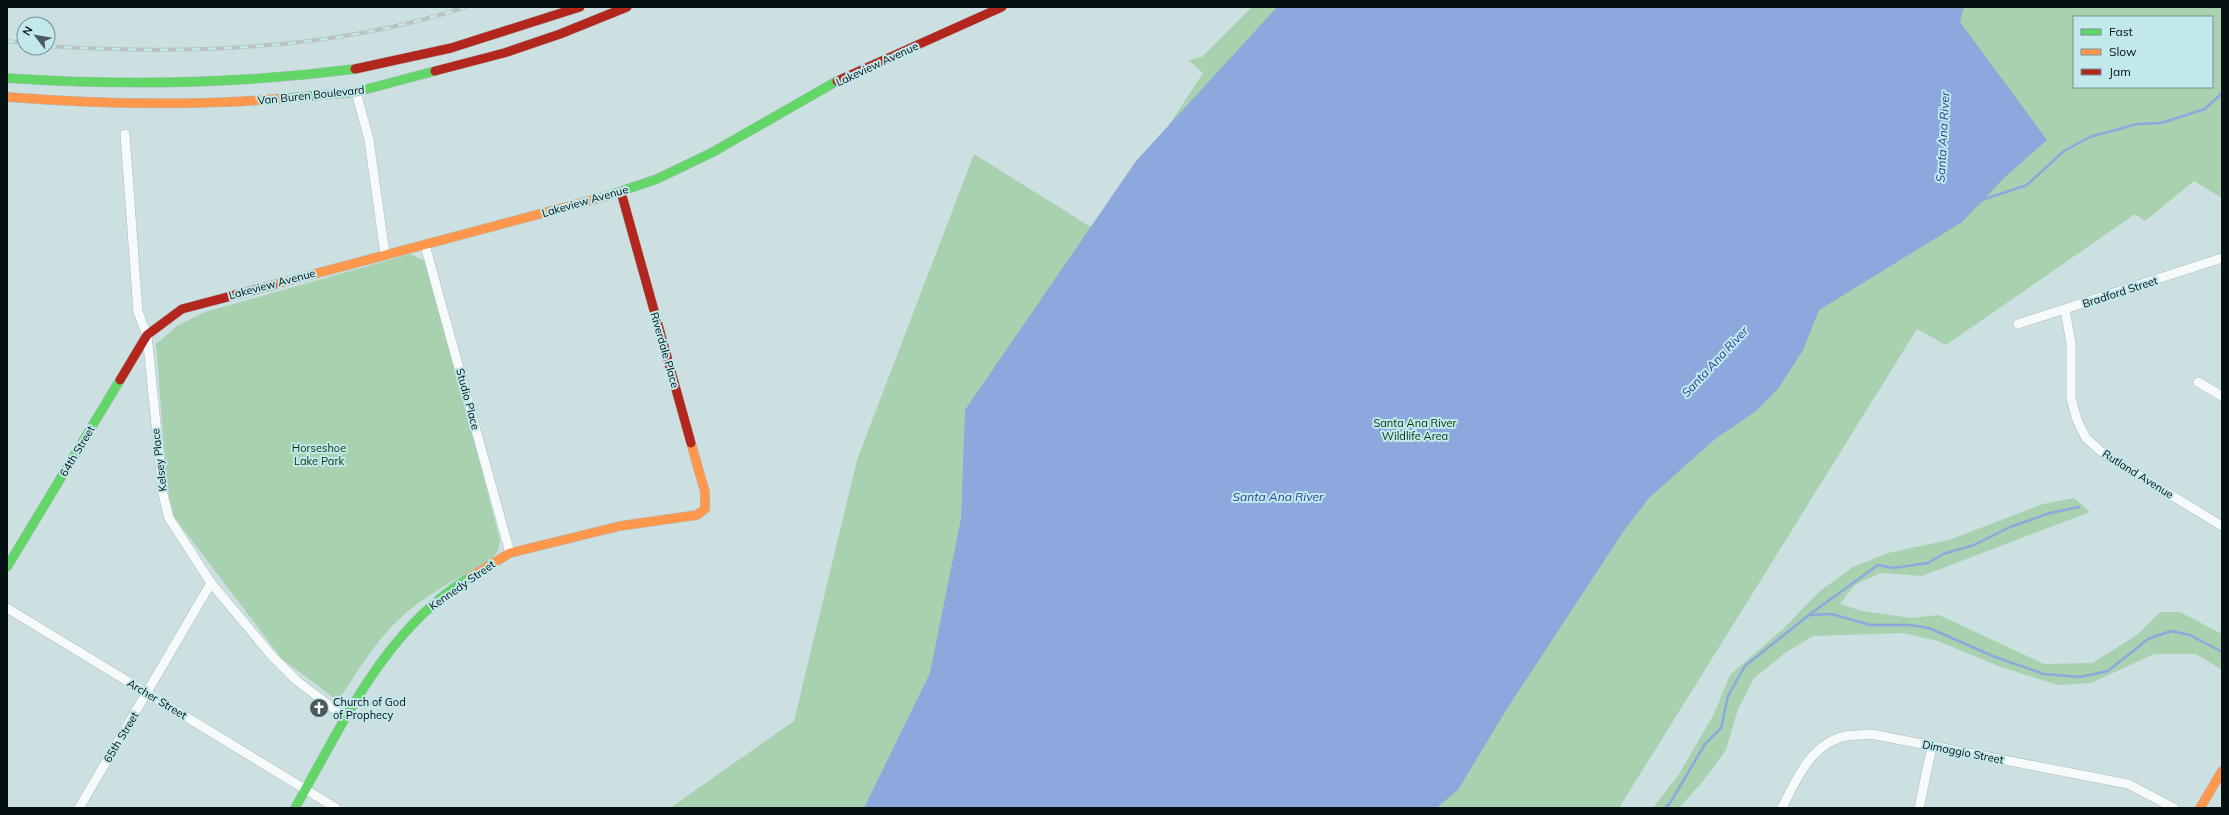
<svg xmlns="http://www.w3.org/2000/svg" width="2229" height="815" font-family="Mulish,sans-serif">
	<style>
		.green { fill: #a7d1af; fill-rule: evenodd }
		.water { fill: #8ca8dc }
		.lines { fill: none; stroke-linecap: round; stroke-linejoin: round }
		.stream { stroke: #8ca8dc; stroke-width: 2.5 }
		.street-casing { stroke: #acbcbe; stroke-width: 10 }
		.fast-casing { stroke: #acbcbe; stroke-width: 10 }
		.slow-casing { stroke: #acbcbe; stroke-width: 10 }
		.jam-casing { stroke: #acbcbe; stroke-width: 10 }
		.street { stroke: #f7fafb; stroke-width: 9 }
		.fast { stroke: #63d668; stroke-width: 9 }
		.slow { stroke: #ff974d; stroke-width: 9 }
		.jam { stroke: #b3261e; stroke-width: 9 }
		.rail-casing { stroke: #bbc1c1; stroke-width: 4 }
		.rail { stroke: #c2e8ec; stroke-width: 2.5; stroke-dasharray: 8; stroke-linecap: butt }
		.labels { text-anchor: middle; stroke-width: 4; stroke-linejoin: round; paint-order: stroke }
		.street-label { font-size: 11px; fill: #041012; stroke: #c2e8ec }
		.park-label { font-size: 11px; fill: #053407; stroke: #c2e8ec }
		.poi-label { font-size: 11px; fill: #041012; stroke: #c2e8ec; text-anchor: start }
		.water-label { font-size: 12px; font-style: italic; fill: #223f95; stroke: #c2e8ec }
	</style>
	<rect width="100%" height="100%" fill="#cce0e2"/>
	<g class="green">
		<path d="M1252,7h970v191l-28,-17 -49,40 -10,-7 -189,131 -29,-16 -298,479h-949l124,-87 63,-261 117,-306 125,78 104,-159 -15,-13 14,-3zM2074,17h138v70h-138z"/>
		<path d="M410,254l17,8 73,278 -2,11 -5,7c-33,19 -69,37 -97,64 -23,23 -40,52 -58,79l-56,-42 -108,-142 -7,-30 -11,-143 21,-18 28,-14z"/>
		<path d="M2074,498l16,14 -168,64 -42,-3 -25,12 -15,19 22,7 49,7 28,-3 105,49 48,-1 45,-28 23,-23h20l42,22v36l-26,-16h-42l-63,29 -33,2 -57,-18 -63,-26 -35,-8 -90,3 -28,17 -31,25 -16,31 -12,41 -23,31 -24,27h-26l26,-34 35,-60 16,-39 53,-46 37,-38 33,-24 35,-14 61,-13 94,-36z"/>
	</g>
	<path class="water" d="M1277,7h687l-4,15 87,118 -43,38 -42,44 -143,88 -16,40 -25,39 -22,22 -41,28 -66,59 -24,31 -117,178 -50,83 -22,18h-572l66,-135 31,-154 4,-109 171,-249z"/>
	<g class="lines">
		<g class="stream">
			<path d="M1982,200l45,-15 37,-34 26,-14 47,-13 24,-1 44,-14 17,-16"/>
			<path d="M1810,614l68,-49 15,3 35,-5 15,-9 31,-9 36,-18 40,-14 29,-6"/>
			<path d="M1665,808l5,-5 35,-59 16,-16 7,-32 17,-30 64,-51 22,-1 40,11h39l19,3 66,29 49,17 36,3 28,-6 40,-32 23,-8 19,4 32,17"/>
		</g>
		<defs>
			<g id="street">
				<path d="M356,92l13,48 16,114"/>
				<path d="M125,134l13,178 9,23 16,159 6,24 42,65 61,73 25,25 49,37"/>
				<path d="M425,245l85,308"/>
				<path d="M2065,310l6,33v55l6,22 9,18 18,16 118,72"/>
				<path d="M2018,324l204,-66"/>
				<path d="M2198,382l24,14"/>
				<path d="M7,608l329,200"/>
				<path d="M79,808l132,-225"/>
				<path d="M1782,808c14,-28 29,-65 64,-72 8,-1 17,-1 25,-2l257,50 46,24"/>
				<path d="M1919,808l13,-62"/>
			</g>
			<g id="fast">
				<path d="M7,78c118,8 231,6 348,-9"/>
				<path d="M277,99l79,-7 79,-21"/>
				<path d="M607,196l50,-17 56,-27 124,-71"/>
				<path d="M7,567l113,-187"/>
				<path d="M295,808c48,-84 89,-178 175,-231"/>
			</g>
			<g id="slow">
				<path d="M7,97c90,7 180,9 270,2"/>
				<path d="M273,285l334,-89"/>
				<path d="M470,577l40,-24 110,-27 77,-11 8,-6v-17l-14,-49"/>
				<path d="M2200,808l22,-37"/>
			</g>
			<g id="jam">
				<path d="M355,69l96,-21 129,-41"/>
				<path d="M435,71l69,-18 56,-19 67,-27"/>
				<path d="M837,81l165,-74"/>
				<path d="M621,192l70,251"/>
				<path d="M120,380l27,-45 35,-26 91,-24"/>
			</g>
		</defs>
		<use href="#street" class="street-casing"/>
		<use href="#fast" class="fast-casing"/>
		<use href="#slow" class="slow-casing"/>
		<use href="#jam" class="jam-casing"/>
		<use href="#street" class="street"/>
		<use href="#fast" class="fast"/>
		<use href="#slow" class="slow"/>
		<use href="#jam" class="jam"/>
		<defs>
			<g id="rail">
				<path d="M7,41l17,2"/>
				<path d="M48,46c137,9 287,4 418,-39"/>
			</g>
		</defs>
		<use href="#rail" class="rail-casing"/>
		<use href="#rail" class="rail"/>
	</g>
	<defs>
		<symbol id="church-disc" viewBox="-11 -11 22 22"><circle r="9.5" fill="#4a595b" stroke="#c2e8ec"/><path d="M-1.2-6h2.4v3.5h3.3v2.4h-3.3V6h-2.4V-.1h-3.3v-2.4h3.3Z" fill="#fff"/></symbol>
	</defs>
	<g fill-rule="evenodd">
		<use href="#church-disc" x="308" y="697" width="22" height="22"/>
	</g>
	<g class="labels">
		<g class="street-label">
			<text transform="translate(877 64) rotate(-25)" y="4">Lakeview Avenue</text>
			<text transform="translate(311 95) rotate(-6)" y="4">Van Buren Boulevard</text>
			<text transform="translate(585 201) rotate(-16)" y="4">Lakeview Avenue</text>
			<text transform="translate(272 284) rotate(-15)" y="4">Lakeview Avenue</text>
			<text transform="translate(2120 292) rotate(-18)" y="4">Bradford Street</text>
			<text transform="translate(665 350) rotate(74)" y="4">Riverdale Place</text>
			<text transform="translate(468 399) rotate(75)" y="4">Studio Place</text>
			<text transform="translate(77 451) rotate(-59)" y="4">64th Street</text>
			<text transform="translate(159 460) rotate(-97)" y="4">Kelsey Place</text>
			<text transform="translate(2138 474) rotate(32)" y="4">Rutland Avenue</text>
			<text transform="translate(462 585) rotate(-35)" y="4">Kennedy Street</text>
			<text transform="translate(157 699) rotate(31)" y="4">Archer Street</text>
			<text transform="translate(121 737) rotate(-59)" y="4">65th Street</text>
			<text transform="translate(1963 752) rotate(11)" y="4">Dimaggio Street</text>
		</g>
		<g class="park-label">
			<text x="1415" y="427">Santa Ana River<tspan x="1415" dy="13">Wildlife Area</tspan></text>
			<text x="319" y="452">Horseshoe<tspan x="319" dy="13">Lake Park</tspan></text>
		</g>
		<g class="poi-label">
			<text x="333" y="706">Church of God<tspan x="333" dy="13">of Prophecy</tspan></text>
		</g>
		<g class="water-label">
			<text transform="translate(1943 137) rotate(-87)" y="4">Santa Ana River</text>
			<text transform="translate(1715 362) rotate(-47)" y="4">Santa Ana River</text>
			<text x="1278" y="501">Santa Ana River</text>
		</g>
	</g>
	<rect width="2229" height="815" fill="none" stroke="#041012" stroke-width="16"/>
	<rect x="2073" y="16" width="140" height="72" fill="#c2e8ec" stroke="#769295"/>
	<rect x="2081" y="29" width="20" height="6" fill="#63d668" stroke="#769295"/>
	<text x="2109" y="36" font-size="12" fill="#041012">Fast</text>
	<rect x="2081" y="49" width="20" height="6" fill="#ff974d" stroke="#769295"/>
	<text x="2109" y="56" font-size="12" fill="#041012">Slow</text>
	<rect x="2081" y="69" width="20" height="6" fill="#b3261e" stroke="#769295"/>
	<text x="2109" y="76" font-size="12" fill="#041012">Jam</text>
	<g transform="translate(36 36) rotate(301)"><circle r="19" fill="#c2e8ec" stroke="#769295"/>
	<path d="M0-3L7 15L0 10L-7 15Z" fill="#4a595b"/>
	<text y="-6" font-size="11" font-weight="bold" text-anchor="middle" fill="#041012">N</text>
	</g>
</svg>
